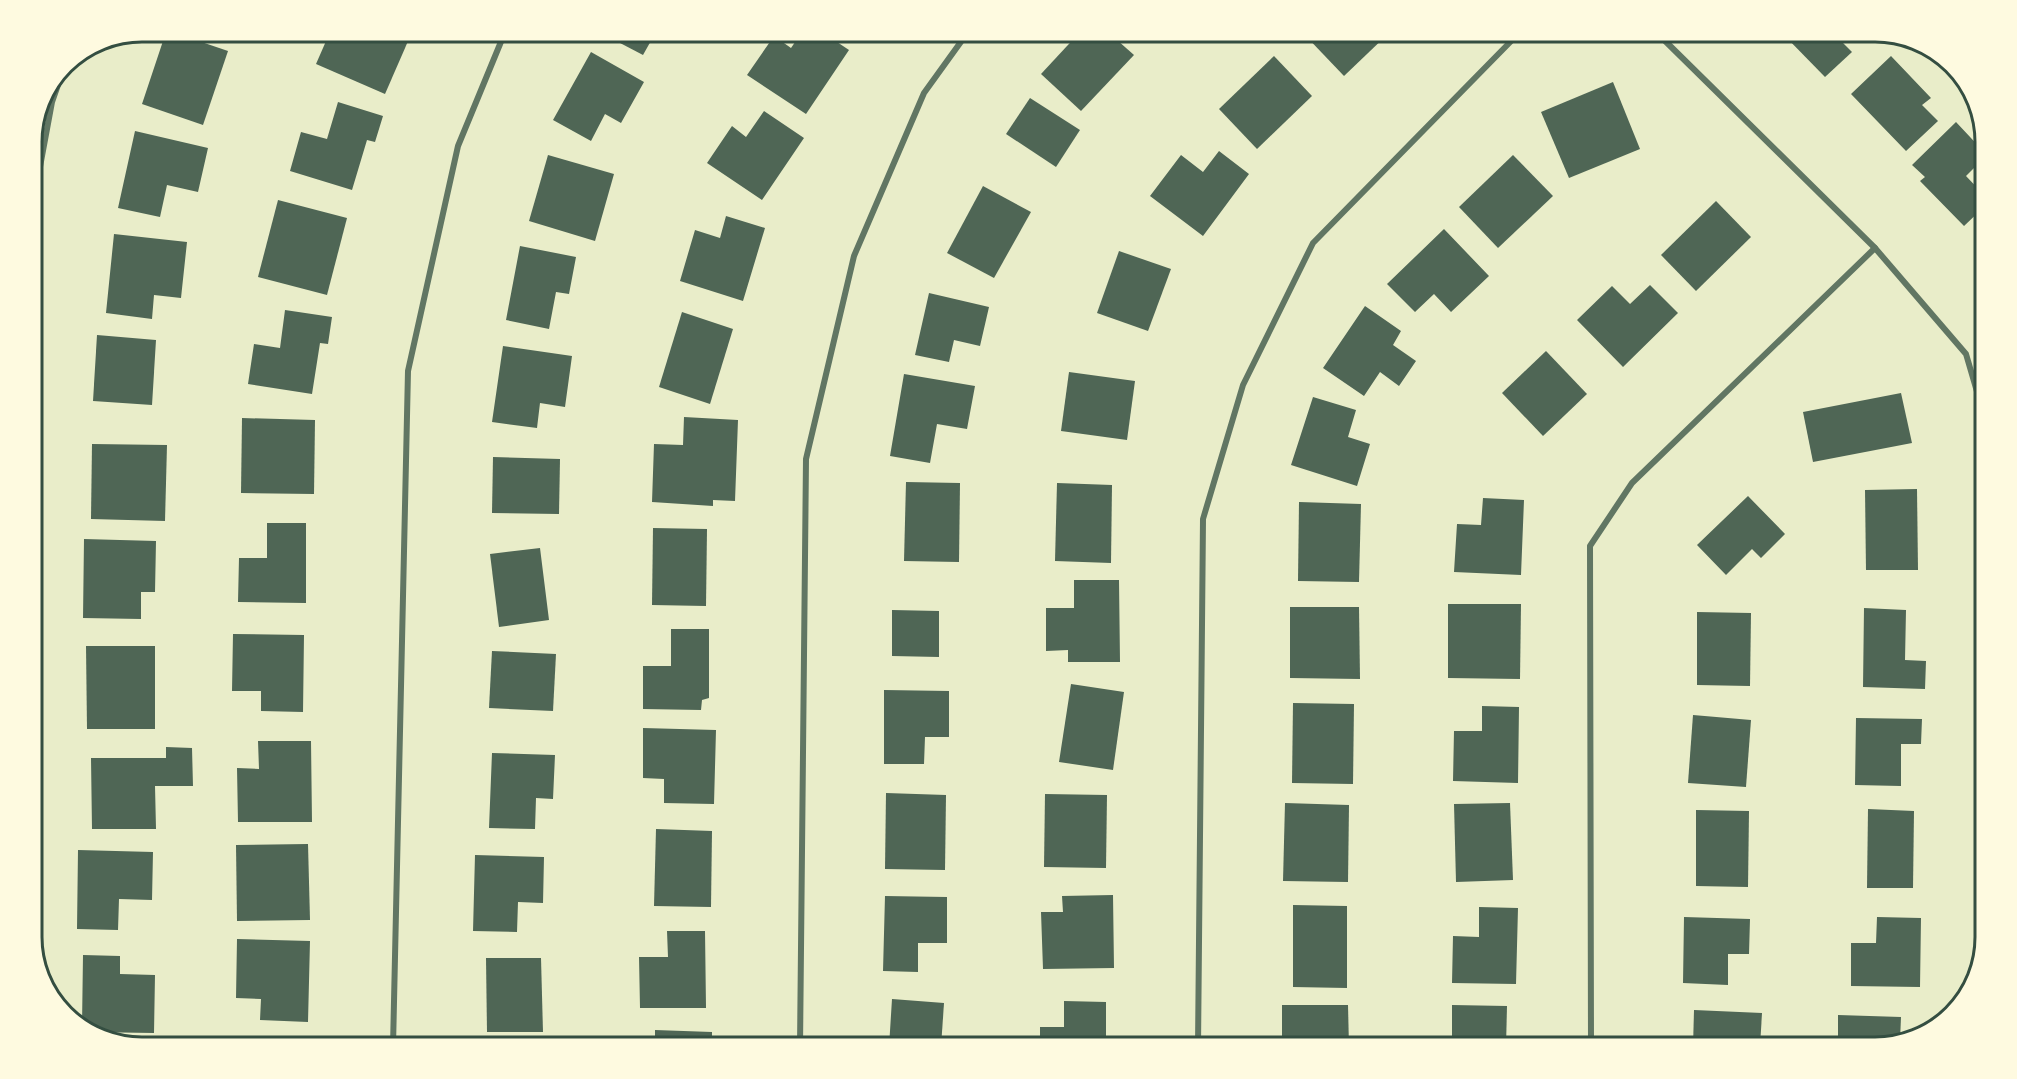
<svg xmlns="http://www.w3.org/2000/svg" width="2017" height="1079" font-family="'Source Sans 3',sans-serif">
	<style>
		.building { fill: #4f6655 }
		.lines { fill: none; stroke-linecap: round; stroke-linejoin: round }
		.minor { stroke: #617663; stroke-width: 6 }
		.rim { fill: none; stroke: #344e41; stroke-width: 3 }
	</style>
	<rect width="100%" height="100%" fill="#e9edc9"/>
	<g class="building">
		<path d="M166,32h6l56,19 -25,74 -61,-21z"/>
		<path d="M330,32h82l-27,62 -69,-30z"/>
		<path d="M599,32h57l-13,23z"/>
		<path d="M802,32h20l27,18 -43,64 -59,-39 27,-39 17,12z"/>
		<path d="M1080,32h28l26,23 -53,56 -40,-37z"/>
		<path d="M1302,32h88l-46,44z"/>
		<path d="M1781,32h51l20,20 -27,25z"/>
		<path d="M591,52l53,30 -23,41 -16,-9 -14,27 -38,-21z"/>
		<path d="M1274,56l38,40 -55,53 -38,-40z"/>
		<path d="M1891,56l40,42 -9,7 16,16 -32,30 -55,-57z"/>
		<path d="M1613,82l27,67 -71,29 -28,-66z"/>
		<path d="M1030,98l50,32 -24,37 -50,-33z"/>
		<path d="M338,102l45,14 -8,26 -8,-2 -15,50 -62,-19 11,-39 26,7z"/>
		<path d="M764,111l40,27 -42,62 -55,-37 25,-37 14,11z"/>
		<path d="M1956,122l29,31v4l-19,19 19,20v10l-21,20 -44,-45 5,-4 -13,-12z"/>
		<path d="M135,131l73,17 -10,44 -31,-7 -7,32 -42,-9z"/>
		<path d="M1219,151l30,23 -46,62 -53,-40 31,-41 22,17z"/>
		<path d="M548,155l66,19 -19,67 -66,-20z"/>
		<path d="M1513,155l40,41 -55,52 -39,-41z"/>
		<path d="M983,186l48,26 -37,66 -47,-25z"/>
		<path d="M278,200l69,18 -20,77 -69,-18z"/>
		<path d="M1716,201l35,36 -55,54 -35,-36z"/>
		<path d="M726,216l39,12 -22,73 -63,-20 15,-51 25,8z"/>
		<path d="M1444,229l45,47 -38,36 -17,-18 -19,18 -28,-28z"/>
		<path d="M114,234l73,8 -6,56 -27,-3 -2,24 -46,-6z"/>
		<path d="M520,246l56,11 -7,37 -13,-2 -7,37 -43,-9z"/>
		<path d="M1119,251l52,18 -23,62 -51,-18z"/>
		<path d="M1650,285l28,28 -55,54 -46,-47 35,-34 18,18z"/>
		<path d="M929,293l60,14 -9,39 -26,-6 -5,22 -34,-7z"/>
		<path d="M1365,306l36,25 -8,14 23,16 -17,25 -19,-14 -16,24 -41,-28z"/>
		<path d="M285,310l47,7 -4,27 -8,-1 -8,51 -64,-10 6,-40 26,4z"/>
		<path d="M682,312l51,17 -23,75 -51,-17z"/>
		<path d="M97,335l59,5 -4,65 -59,-4z"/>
		<path d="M503,346l69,10 -7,51 -25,-4 -3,25 -45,-6z"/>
		<path d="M1546,351l41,43 -44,42 -41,-43z"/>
		<path d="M1069,372l66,9 -8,59 -66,-9z"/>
		<path d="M904,374l71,12 -8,43 -30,-5 -7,39 -40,-7z"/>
		<path d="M1901,393l11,50 -99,19 -10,-50z"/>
		<path d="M1313,397l43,13 -8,27 22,7 -13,42 -66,-21z"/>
		<path d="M684,417l54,3 -3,81 -22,-1v6l-61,-4 2,-58 29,1z"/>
		<path d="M242,418l73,2 -1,74 -73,-1z"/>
		<path d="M92,444l75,1 -2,76 -74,-2z"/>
		<path d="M493,457l67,2 -1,55 -67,-1z"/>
		<path d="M906,482l54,1 -1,79 -55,-1z"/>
		<path d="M1057,483l55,2 -1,78 -56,-2z"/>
		<path d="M1917,489l1,81h-52l-1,-80z"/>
		<path d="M1748,496l37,38 -24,24 -9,-9 -26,26 -29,-30z"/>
		<path d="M1483,498l41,2 -3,75 -67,-3 3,-48 24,1z"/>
		<path d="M1299,502l62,2 -2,78 -61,-1z"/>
		<path d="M267,523h39v80l-68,-1 1,-44h28z"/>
		<path d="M653,528l54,1 -1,77 -54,-1z"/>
		<path d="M84,539l72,2 -1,51h-14v27l-58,-1z"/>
		<path d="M540,548l9,72 -50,7 -9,-73z"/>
		<path d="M1074,580h45l1,82h-52v-12l-22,1v-43h28z"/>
		<path d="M1448,604h73l-1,75 -72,-1z"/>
		<path d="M1290,607h69l1,72 -70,-1z"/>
		<path d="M1864,608l42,2 -1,50 21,1 -1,28 -62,-2z"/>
		<path d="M892,610l47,1v46l-47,-1z"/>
		<path d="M1697,612l54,1 -1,73 -53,-1z"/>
		<path d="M671,629h38v69l-7,2 -1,10 -58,-1v-43h28z"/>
		<path d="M233,634l71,1 -1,77 -42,-1v-20h-29z"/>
		<path d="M86,646h69v83h-68z"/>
		<path d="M492,651l64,3 -3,57 -64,-3z"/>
		<path d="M1071,684l53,8 -11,78 -54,-8z"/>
		<path d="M884,690l65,1v46h-24l-1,27h-40z"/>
		<path d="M1293,703l61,1 -1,80 -61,-1z"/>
		<path d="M1482,706l37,1 -1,76 -65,-2 1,-50h28z"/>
		<path d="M1693,715l58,5 -5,67 -58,-4z"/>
		<path d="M1856,718l66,1 -1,25h-20v42l-46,-1z"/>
		<path d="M643,728l73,2 -2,74 -50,-1v-24l-21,-1z"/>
		<path d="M258,741h53l1,81h-74l-1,-54 22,1z"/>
		<path d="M166,747l26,1 1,38h-38l1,43h-64l-1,-71h75z"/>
		<path d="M492,753l63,2 -2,44 -17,-1 -1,31 -46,-1z"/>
		<path d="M886,793l60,2 -1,75 -60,-1z"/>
		<path d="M1045,794l62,1 -1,73 -62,-1z"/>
		<path d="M1285,803l64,2 -1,77 -65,-1z"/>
		<path d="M1510,803l3,77 -57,2 -2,-78z"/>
		<path d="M1868,809l46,2 -1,77h-46z"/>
		<path d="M1696,810l53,1 -1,76 -52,-1z"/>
		<path d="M656,829l56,2 -1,76 -57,-1z"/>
		<path d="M308,844l2,76 -73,1 -1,-76z"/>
		<path d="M78,850l75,2 -1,48 -33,-1 -1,31 -41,-1z"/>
		<path d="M475,855l69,2 -1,46 -25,-1 -1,30 -44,-1z"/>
		<path d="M1113,895l1,73 -71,1 -2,-57h22l-1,-16z"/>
		<path d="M885,896l62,1v46h-29v29l-35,-1z"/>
		<path d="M1293,905l54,1v82l-54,-1z"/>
		<path d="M1479,907l39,1 -2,76 -64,-1 1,-47 26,1z"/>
		<path d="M1684,917l66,2 -1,35h-21v31l-45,-2z"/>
		<path d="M1877,917l44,1 -1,69 -69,-1v-43h25z"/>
		<path d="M667,931h38l1,77h-66l-1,-51h29z"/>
		<path d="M237,939l73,2 -2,81 -48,-2 1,-21 -25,-1z"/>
		<path d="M83,955l37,1v18l35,1 -1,58 -66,-1 -6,-6z"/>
		<path d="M486,958h55l2,74h-56z"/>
		<path d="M892,999l52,4 -3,44h-52z"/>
		<path d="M1064,1001l42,1v45h-66v-20h24z"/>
		<path d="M1282,1005h66l1,42h-67z"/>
		<path d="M1452,1005l55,1 -1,41h-54z"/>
		<path d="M1694,1010l68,3 -2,34h-67z"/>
		<path d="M1838,1015l63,2 -1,24 -24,6h-38z"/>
		<path d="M655,1030l57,2v15h-57z"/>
	</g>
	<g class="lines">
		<g class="minor">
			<path d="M1656,32l219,216 91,106 19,65"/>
			<path d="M32,210l20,-108 14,-40"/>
			<path d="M393,1047l15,-676 50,-225 47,-114"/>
			<path d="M800,1047l6,-588 48,-203 70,-163 44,-61"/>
			<path d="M1198,1047l5,-528 40,-134 70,-142 207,-211"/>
			<path d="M1591,1047l-1,-501 42,-63 243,-235"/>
		</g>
	</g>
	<path d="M0 0H2017V1079H0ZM142 42H1875A100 100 0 0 1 1975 142V937A100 100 0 0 1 1875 1037H142A100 100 0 0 1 42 937V142A100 100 0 0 1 142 42Z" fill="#fefae0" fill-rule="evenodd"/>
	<path class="rim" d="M142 42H1875A100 100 0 0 1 1975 142V937A100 100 0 0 1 1875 1037H142A100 100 0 0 1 42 937V142A100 100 0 0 1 142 42Z"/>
</svg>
